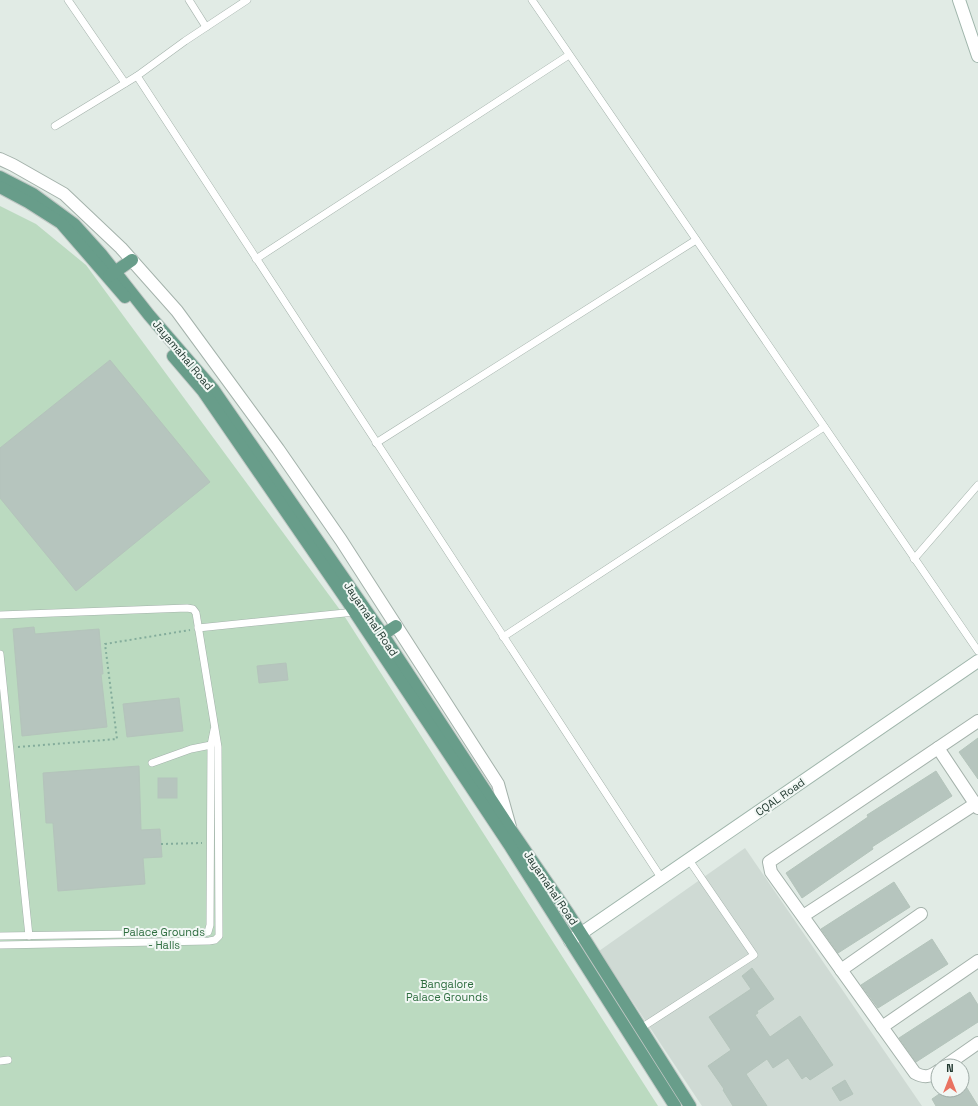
<svg xmlns="http://www.w3.org/2000/svg" width="978" height="1106" font-family="'Space Grotesk',sans-serif">
	<style>
		.built { fill: #cfdad4 }
		.green { fill: #bbdac0 }
		.building { fill: #b6c5be; stroke: #b4c4bb }
		.lines { fill: none; stroke-linecap: round; stroke-linejoin: round }
		.service-casing { stroke: #a4b2ab; stroke-width: 8 }
		.minor-casing { stroke: #a4b2ab; stroke-width: 14 }
		.tertiary-casing { stroke: #a4b2ab; stroke-width: 14 }
		.secondary-casing { stroke: #a0b6ac; stroke-width: 14 }
		.primary-casing { stroke: #c1c8c5; stroke-width: 14 }
		.path { stroke: #83ac9b; stroke-width: 2; stroke-dasharray: 2 3; stroke-linecap: butt }
		.service { stroke: #fff; stroke-width: 7 }
		.minor { stroke: #fff; stroke-width: 12 }
		.tertiary { stroke: #fff; stroke-width: 12 }
		.secondary { stroke: #fff; stroke-width: 12 }
		.primary { stroke: #689d8a; stroke-width: 12 }
		.labels { text-anchor: middle; stroke-width: 4; stroke-linejoin: round; paint-order: stroke }
		.street-label { font-size: 11px; fill: #223a31; stroke: #f1f7f4 }
		.park-label { font-size: 11px; fill: #2f6e40; stroke: #f1f7f4 }
	</style>
	<rect width="100%" height="100%" fill="#e1ebe5"/>
	<path class="built" d="M745,848l177,258h-220l-103,-155z"/>
	<path class="green" d="M0,206l36,18 50,41 257,349 315,492h-658z"/>
	<g class="building">
		<path d="M110,360l100,122 -134,109 -76,-93v-50z"/>
		<path d="M34,627l1,7 64,-5 4,45h-2l6,53 -85,9 -9,-107z"/>
		<path d="M286,663l2,17 -29,3 -2,-17z"/>
		<path d="M179,698l4,33 -56,6 -4,-33z"/>
		<path d="M978,738v41l-19,-27z"/>
		<path d="M139,766l2,64 19,-1 2,28 -19,1 2,26 -87,7 -5,-68h-7l-3,-50z"/>
		<path d="M936,771l16,25 -80,51 1,2 -71,49 -16,-25 82,-56 -1,-2z"/>
		<rect x="158" y="778" width="19" height="20"/>
		<path d="M894,882l16,25 -72,46 -17,-24z"/>
		<path d="M932,939l16,25 -70,44 -17,-23z"/>
		<path d="M752,968l22,31 -17,12 1,2 -3,2 15,22 30,-21 33,49 -23,15 -4,-4 -4,3 -14,-21 -15,10 -6,-9 -21,15 21,32h-34l-10,-16 1,-1 -16,-23 23,-16 -22,-33 42,-28 -9,-13z"/>
		<path d="M970,992l8,13v17l-62,40 -17,-24z"/>
		<path d="M845,1080l8,14 -13,7 -8,-13z"/>
		<path d="M962,1080l16,26h-42l-4,-7 13,-9h17z"/>
	</g>
	<g class="lines">
		<defs>
			<g id="service">
				<path d="M68,0l57,83"/>
				<path d="M189,0l17,27"/>
				<path d="M247,0l-62,41 -48,35 525,803"/>
				<path d="M532,0l446,651"/>
				<path d="M55,126l82,-50"/>
				<path d="M256,259l313,-204"/>
				<path d="M376,443l320,-203"/>
				<path d="M914,559l64,-74"/>
				<path d="M0,615l187,-7 6,1 3,4 22,134 1,189 -4,4 -6,1 -209,4"/>
				<path d="M198,628l157,-16"/>
				<path d="M503,637l321,-210"/>
				<path d="M0,654l29,282"/>
				<path d="M152,763l39,-14 20,-4"/>
				<path d="M0,936l202,-3 6,-1 2,-7 1,-180 3,-15"/>
				<path d="M641,1028l113,-73 -65,-95"/>
				<path d="M0,1061l8,-1"/>
			</g>
			<g id="minor">
				<path d="M938,748l40,60"/>
				<path d="M803,916l172,-112"/>
				<path d="M841,970l80,-56"/>
				<path d="M882,1027l96,-66"/>
				<path d="M945,1066l33,-23"/>
				<path d="M938,1071c-8,6 -14,7 -23,2l-144,-201 -2,-10 209,-141"/>
			</g>
			<path id="tertiary" d="M0,159l13,6 51,29 57,54 56,63 101,138 63,91 157,244 12,43"/>
			<g id="secondary">
				<path d="M959,0l19,56"/>
				<path d="M570,941l408,-280"/>
			</g>
			<g id="primary">
				<path d="M0,177l33,17 41,30 27,30 48,61 64,74 170,246 128,195 57,83 122,193"/>
				<path d="M0,187l28,15 33,21 64,74"/>
				<path d="M109,276l23,-16"/>
				<path d="M173,356l30,35 145,211 162,244 165,260"/>
				<path d="M376,639l20,-13"/>
			</g>
		</defs>
		<use href="#service" class="service-casing"/>
		<use href="#minor" class="minor-casing"/>
		<use href="#tertiary" class="tertiary-casing"/>
		<use href="#secondary" class="secondary-casing"/>
		<use href="#primary" class="primary-casing"/>
		<g class="path">
			<path d="M18,747l99,-8 -12,-95 85,-14"/>
			<path d="M161,844l41,-1"/>
		</g>
		<use href="#service" class="service"/>
		<use href="#minor" class="minor"/>
		<use href="#tertiary" class="tertiary"/>
		<use href="#secondary" class="secondary"/>
		<use href="#primary" class="primary"/>
	</g>
	<g class="labels">
		<g class="street-label">
			<text transform="translate(183 355) rotate(50)" y="4">Jayamahal Road</text>
			<text transform="translate(371 619) rotate(56)" y="4">Jayamahal Road</text>
			<text transform="translate(780 797) rotate(-35)" y="4">CQAL Road</text>
			<text transform="translate(551 888) rotate(56)" y="4">Jayamahal Road</text>
		</g>
		<g class="park-label">
			<text x="164" y="936">Palace Grounds<tspan x="164" dy="13">- Halls</tspan></text>
			<text x="447" y="988">Bangalore<tspan x="447" dy="13">Palace Grounds</tspan></text>
		</g>
	</g>
	<g transform="translate(950 1078)"><circle r="19" fill="#f1f7f4" stroke="#9eaba6"/>
	<path d="M0-3L7 15L0 10L-7 15Z" fill="#e97261"/>
	<text y="-6" font-size="11" font-weight="bold" text-anchor="middle" fill="#223a31">N</text>
	</g>
</svg>
